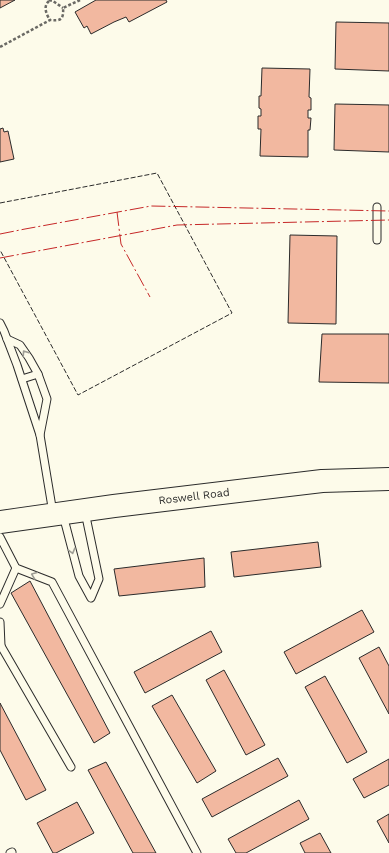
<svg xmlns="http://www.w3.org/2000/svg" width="389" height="853" font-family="'Work Sans',sans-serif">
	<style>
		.building { fill: #f2b8a0; stroke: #2b2b2b }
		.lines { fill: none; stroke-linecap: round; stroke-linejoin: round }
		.service-casing { stroke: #2b2b2b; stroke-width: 9 }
		.primary-casing { stroke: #2b2b2b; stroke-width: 24 }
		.path { stroke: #6a6964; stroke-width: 2.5; stroke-dasharray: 3 2; stroke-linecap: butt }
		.service { stroke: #fdfbea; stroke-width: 7 }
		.primary { stroke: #fdfbea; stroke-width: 22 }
		.fence { stroke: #2b2b2b; stroke-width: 1; stroke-dasharray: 5 2; stroke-linecap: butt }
		.power { stroke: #c62828; stroke-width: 1; stroke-dasharray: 14 3 2 3; stroke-linecap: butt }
		.oneway { stroke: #9e9d94 }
		.labels { text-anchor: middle; stroke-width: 3; stroke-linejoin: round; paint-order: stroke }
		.street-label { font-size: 11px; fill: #2b2b2b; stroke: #fdfbea }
	</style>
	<rect width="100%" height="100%" fill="#fdfbea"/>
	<g class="building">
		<path d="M0,0h15l-15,8z"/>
		<path d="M96,0h70l1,2 -38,20 -3,-5 -12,5 -23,12 -4,-8 -3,2 -9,-16z"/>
		<path d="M336,22l53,1v48l-54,-2z"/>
		<path d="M262,68l48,1 -1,28 2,1v12h-3v8h3l-1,12h-2v27l-48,-1 1,-27h-3v-13h3v-7l-2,-1v-12h2z"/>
		<path d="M335,104l54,1v47l-55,-2z"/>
		<path d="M3,128l1,4 4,-1 6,28 -14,3v-33z"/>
		<path d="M290,235l47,1 -1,88 -48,-1z"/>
		<path d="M322,334h67v49l-70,-1z"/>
		<path d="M318,542l3,25 -87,10 -3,-25z"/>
		<path d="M204,558l1,29 -86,9 -5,-27z"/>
		<path d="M30,581l80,152 -16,10 -83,-150z"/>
		<path d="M362,610l12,22 -78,42 -12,-22z"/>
		<path d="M211,631l11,21 -77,41 -11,-21z"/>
		<path d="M379,647l10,19v48l-30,-56z"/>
		<path d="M224,670l41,75 -19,10 -40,-75z"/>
		<path d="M325,676l42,76 -20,11 -42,-76z"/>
		<path d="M172,695l44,76 -19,12 -45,-77z"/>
		<path d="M0,703l46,87 -20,10 -26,-50z"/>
		<path d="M278,758l10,18 -76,41 -10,-18z"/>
		<path d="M389,759v26l-25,13 -11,-19z"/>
		<path d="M106,762l50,91h-23l-45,-83z"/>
		<path d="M299,800l10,19 -63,34h-10l-8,-14z"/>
		<path d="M77,802l17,31 -38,20h-3l-16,-30z"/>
		<path d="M389,814v29l-12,-22z"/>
		<path d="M320,833l11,20h-26l-5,-10z"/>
	</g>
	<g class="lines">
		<defs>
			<g id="service">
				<path d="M377,240v-33"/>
				<path d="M0,323l4,8 13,34 23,70 13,78"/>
				<path d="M7,339l13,6 9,13 9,16 9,25 -7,36"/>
				<path d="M22,379l16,-5"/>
				<path d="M63,515l16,61 12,22 8,-19 -14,-67"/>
				<path d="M0,537l16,31 36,14 145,271"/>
				<path d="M0,604l16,-36"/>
				<path d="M0,622l1,24h-1"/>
				<path d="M1,646l70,121"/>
				<path d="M10,853l2,-1"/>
			</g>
			<path id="primary" d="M0,522l114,-16 208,-25 67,-2"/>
		</defs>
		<use href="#service" class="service-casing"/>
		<use href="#primary" class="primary-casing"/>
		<g class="path">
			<path d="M49,0l4,1 10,7"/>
			<path d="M49,1c-6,5 -3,13 1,19"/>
			<path d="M0,47l50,-27c10,1 14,0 13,-12l17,-8"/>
		</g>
		<use href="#service" class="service"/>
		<use href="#primary" class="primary"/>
		<path class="fence" d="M0,203l157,-30 75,140 -154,82 -78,-145"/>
		<g class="power">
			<path d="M117,212l4,32 29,53"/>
			<path d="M0,234l25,-5 126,-23 238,5"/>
			<path d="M0,258l177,-33 212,-5"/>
		</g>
	</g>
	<defs><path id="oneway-chevron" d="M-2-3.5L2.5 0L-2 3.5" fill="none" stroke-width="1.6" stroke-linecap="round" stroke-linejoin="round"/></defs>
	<g class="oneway">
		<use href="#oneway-chevron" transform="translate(25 353) rotate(-124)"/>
		<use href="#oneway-chevron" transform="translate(72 551) rotate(75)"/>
		<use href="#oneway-chevron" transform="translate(34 575) rotate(-159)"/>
	</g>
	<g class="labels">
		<g class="street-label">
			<text transform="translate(194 496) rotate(-7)" y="4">Roswell Road</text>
		</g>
	</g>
</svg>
